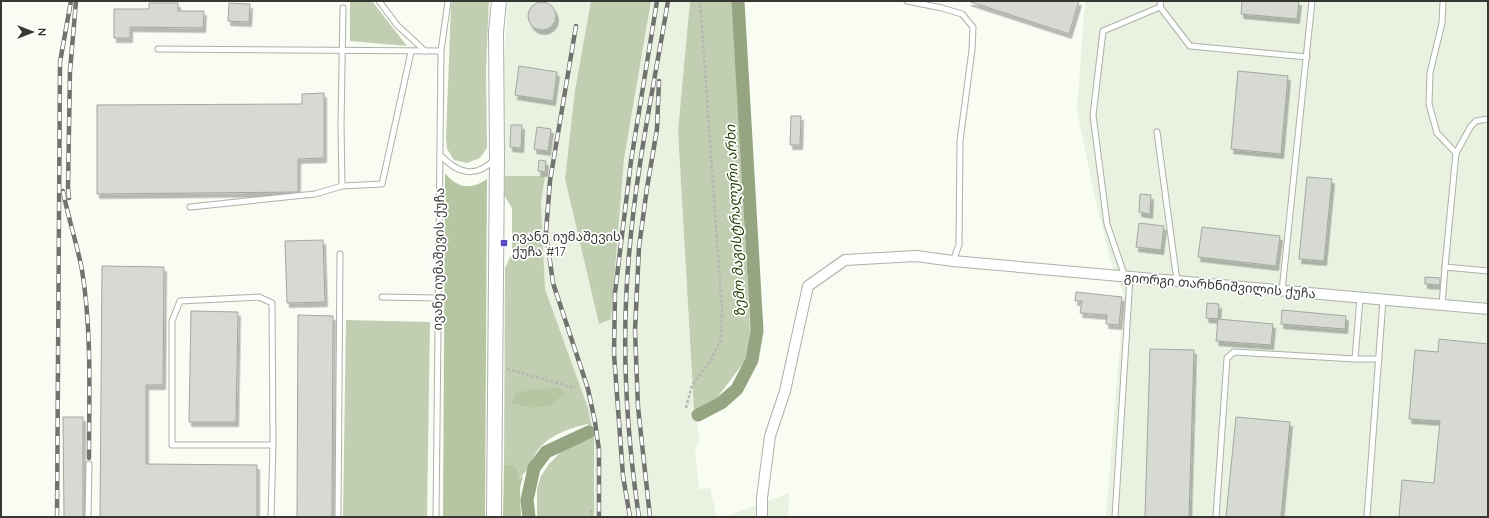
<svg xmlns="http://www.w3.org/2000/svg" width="1489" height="518" font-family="Quicksand,'Noto Sans Georgian',sans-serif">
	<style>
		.built { fill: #e9f1e1 }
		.green { fill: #c1ceb2; fill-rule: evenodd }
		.forest { fill: #b6c6a3 }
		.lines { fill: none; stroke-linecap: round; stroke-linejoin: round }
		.canal { stroke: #95a582; stroke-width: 13 }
		.building { fill: #d6dad2; stroke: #a3a79f; filter: url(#shadow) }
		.lane-casing { stroke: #adb1a9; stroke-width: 7 }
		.street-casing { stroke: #adb1a9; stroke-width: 12 }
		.secondary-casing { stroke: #adb1a9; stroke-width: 16 }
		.path { stroke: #b5b8b1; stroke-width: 2.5; stroke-dasharray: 3 2; stroke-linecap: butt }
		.lane { stroke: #fff; stroke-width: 5 }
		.street { stroke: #fff; stroke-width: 10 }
		.secondary { stroke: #fff; stroke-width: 14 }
		.rail-casing { stroke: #72736f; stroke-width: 4.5 }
		.rail { stroke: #fff; stroke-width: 3; stroke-dasharray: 9; stroke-linecap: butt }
		.poi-dot { fill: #574cc4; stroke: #fff; stroke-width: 1.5 }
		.labels { text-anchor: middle; stroke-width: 3.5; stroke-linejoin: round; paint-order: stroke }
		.poi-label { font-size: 13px; fill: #363734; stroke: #fff; text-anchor: start }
		.street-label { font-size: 13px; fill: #363734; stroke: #fff }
		.water-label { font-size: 14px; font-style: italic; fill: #2c3f07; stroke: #fff }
	</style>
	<defs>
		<filter id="shadow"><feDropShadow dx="2.5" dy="4.5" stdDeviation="0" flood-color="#0004"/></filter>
	</defs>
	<rect width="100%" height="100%" fill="#f8fcf3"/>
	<g class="built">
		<path d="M508,1h83l-16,89 -10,89 34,145 12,-5 13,-160 27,-158h39l-12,130 12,217 4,62 6,29 -5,11 4,40 11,-3 6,30h-122v-79l-6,-30 -43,-119 -4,-86 4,-27h-40l-1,-110z"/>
		<path d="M1085,1h403v516h-382l18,-222 -14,-36 -16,-65 -17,-83z"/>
		<path d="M789,493l-1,24h-63z"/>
	</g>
	<g class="green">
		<path d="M350,1h22l35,45 -57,-5z"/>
		<path d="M452,1h37l-3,69 1,78 -7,10 -13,5 -13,-3 -7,-11 -1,-11 5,-133z"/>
		<path d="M591,1h60l-27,158 -13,160 -12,5 -34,-145 10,-89z"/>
		<path d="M690,1h43l17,331 -3,26 -30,40 -23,12 -16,-279z"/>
		<path d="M505,176h40l-4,27 4,86 43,119 6,30v79h-57v-28l4,-13 8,-12 16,-16 25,-9 -2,-15c-18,4 -39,11 -51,27 -6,9 -9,22 -19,28l-4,-14h-10l1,-197 7,-15v-45l-8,-13zM566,394l-8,6 -28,8 -17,-4z"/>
		<path d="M346,320l84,2 -3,195h-84z"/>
	</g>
	<g class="forest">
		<path d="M445,173c13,16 26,17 42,6l-2,338h-42z"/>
		<path d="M560,388l6,6 -16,12 -20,2 -18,-4 3,-11 23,-4z"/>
		<path d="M504,465h10l4,8v6l5,-3 -3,12 1,29h-18z"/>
	</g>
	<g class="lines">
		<g class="canal">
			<path d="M698,415l23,-12 16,-14 15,-29 5,-29 -19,-330"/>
			<path d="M529,517l-2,-17 7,-32 12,-16 43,-20"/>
		</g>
	</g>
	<g class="building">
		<path d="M968,1h111l-10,33z"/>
		<path d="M1242,1h57l-2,18 -56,-5z"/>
		<circle cx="542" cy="16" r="14"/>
		<path d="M149,3h29v8h26l-1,17 -73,-1v11h-16v-29h35z"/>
		<path d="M229,3l21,1 -1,18 -21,-1z"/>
		<path d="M519,66l38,6 -4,29 -38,-6z"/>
		<path d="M1238,71l50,5 -7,78 -50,-5z"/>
		<path d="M324,93v65l-26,1v33l-201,2v-89l205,-1v-10z"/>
		<path d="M791,116h10l-1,29h-10z"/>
		<path d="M511,125h11l-1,23 -11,-1z"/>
		<path d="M537,127l14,2 -3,22 -14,-2z"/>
		<path d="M539,160l7,1 -1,11 -7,-1z"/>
		<path d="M1307,177l25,2 -8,82 -25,-2z"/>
		<path d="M1140,194l11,1 -1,19 -11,-2z"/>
		<path d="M1139,223l25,3 -3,24 -25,-3z"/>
		<path d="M1202,227l78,9 -4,30 -78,-9z"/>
		<path d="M323,240l2,62 -38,1 -2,-62z"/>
		<path d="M102,266l62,1 -1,118h-17v79l111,1v52h-157z"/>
		<path d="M1425,277l15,1v7l-15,-1z"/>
		<path d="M1076,292l46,5 -3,28 -13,-1 1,-9 -27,-2 2,-12h-7z"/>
		<path d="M1207,303l12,1 -1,15 -12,-1z"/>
		<path d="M1282,310l64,6 -1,13 -64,-5z"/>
		<path d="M191,311l47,1 -2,110h-47z"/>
		<path d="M298,315l35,1 -1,201h-35z"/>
		<path d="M1218,319l55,5 -2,21 -55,-4z"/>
		<path d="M1439,339l49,5v173h-89l3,-37 32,3 6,-62 -31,-2 6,-69 23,2z"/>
		<path d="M1150,349l44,1 -5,167h-44z"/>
		<path d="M63,417h20v100h-19z"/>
		<path d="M1236,417l54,5 -9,95h-55z"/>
	</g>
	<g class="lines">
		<defs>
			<g id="lane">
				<path d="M379,1l18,24 28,26"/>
				<path d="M907,1l35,7 20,6 11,13 -1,23 -12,91 -1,104 -6,16"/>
				<path d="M1443,1l-1,22 -12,50 -1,31 8,29 19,20"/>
				<path d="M1160,7l30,39 117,11"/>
				<path d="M158,49l283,2"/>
				<path d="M1157,132l20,149"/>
				<path d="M440,155c17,18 35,24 54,5"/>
				<path d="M342,186l-1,-61 2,-117"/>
				<path d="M190,207l125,-13 27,-8 40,-2 29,-132"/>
				<path d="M1445,267l11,-114 15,-27 5,-5 12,-2"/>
				<path d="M1125,277l-18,-53 -14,-109 10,-84 57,-24 1,-6"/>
				<path d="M1282,291l30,-290"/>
				<path d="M382,297l55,1"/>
				<path d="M1442,305l3,-38 43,4"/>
				<path d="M1355,359h24"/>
				<path d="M88,517l1,-53"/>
				<path d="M271,517l2,-72 -1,-142 -13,-6 -79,4 -8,20v124h101"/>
				<path d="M338,517l2,-263"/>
				<path d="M436,517l5,-466 7,-50"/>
				<path d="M1115,517l15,-240"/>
				<path d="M1216,517l11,-159 7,-6 121,7 5,-61"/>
				<path d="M1367,517l16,-217"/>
			</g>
			<path id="street" d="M762,517v-19l8,-62 15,-45 23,-105 37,-26 71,-4 37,5 535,48"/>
			<path id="secondary" d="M494,517l3,-361 -1,-124 3,-31"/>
		</defs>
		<use href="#lane" class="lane-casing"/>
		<use href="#street" class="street-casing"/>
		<use href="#secondary" class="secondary-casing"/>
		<g class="path">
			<path d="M507,369l68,19"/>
			<path d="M686,408l6,-23 19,-25 10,-21 1,-28 -22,-310"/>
			<path d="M591,510v7"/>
		</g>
		<use href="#lane" class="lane"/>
		<use href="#street" class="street"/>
		<use href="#secondary" class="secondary"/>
		<defs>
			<g id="rail">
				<path d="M576,26l-26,155 -4,51 7,51 35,106 7,33 4,28v67"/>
				<path d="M63,191c5,26 14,53 19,79 10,62 7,126 7,188"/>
				<path d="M69,198l-1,-11 2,-116 6,-70"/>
				<path d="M57,517l3,-455 11,-61"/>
				<path d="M630,517l-7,-41 -9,-122 1,-61 16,-132 26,-160"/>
				<path d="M639,517c-13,-87 -18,-174 -10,-262 7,-86 25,-170 39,-254"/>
				<path d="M650,517l-12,-110 -3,-76 4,-84 8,-59 10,-59 2,-48"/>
			</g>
		</defs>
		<use href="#rail" class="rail-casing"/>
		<use href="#rail" class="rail"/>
	</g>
	<rect class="poi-dot" x="500" y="239" width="8" height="8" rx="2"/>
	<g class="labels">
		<g class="poi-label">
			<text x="512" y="241">ივანე იუმაშევის<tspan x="512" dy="15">ქუჩა #17</tspan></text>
		</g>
		<g class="street-label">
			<text transform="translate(438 259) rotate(-89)" y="5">ივანე იუმაშევის ქუჩა</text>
			<text transform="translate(1220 285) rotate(5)" y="5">გიორგი თარხნიშვილის ქუჩა</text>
		</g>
		<g class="water-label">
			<text transform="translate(735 221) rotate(-93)" y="5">ზემო მაგისტრალური არხი</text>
		</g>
	</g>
	<rect width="1489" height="518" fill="none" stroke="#363734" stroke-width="4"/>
	<g transform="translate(32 32) rotate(90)" stroke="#ffffff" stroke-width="3" paint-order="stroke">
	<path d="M0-3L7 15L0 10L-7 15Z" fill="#363734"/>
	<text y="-6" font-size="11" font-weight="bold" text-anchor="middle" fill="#363734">N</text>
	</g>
</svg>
